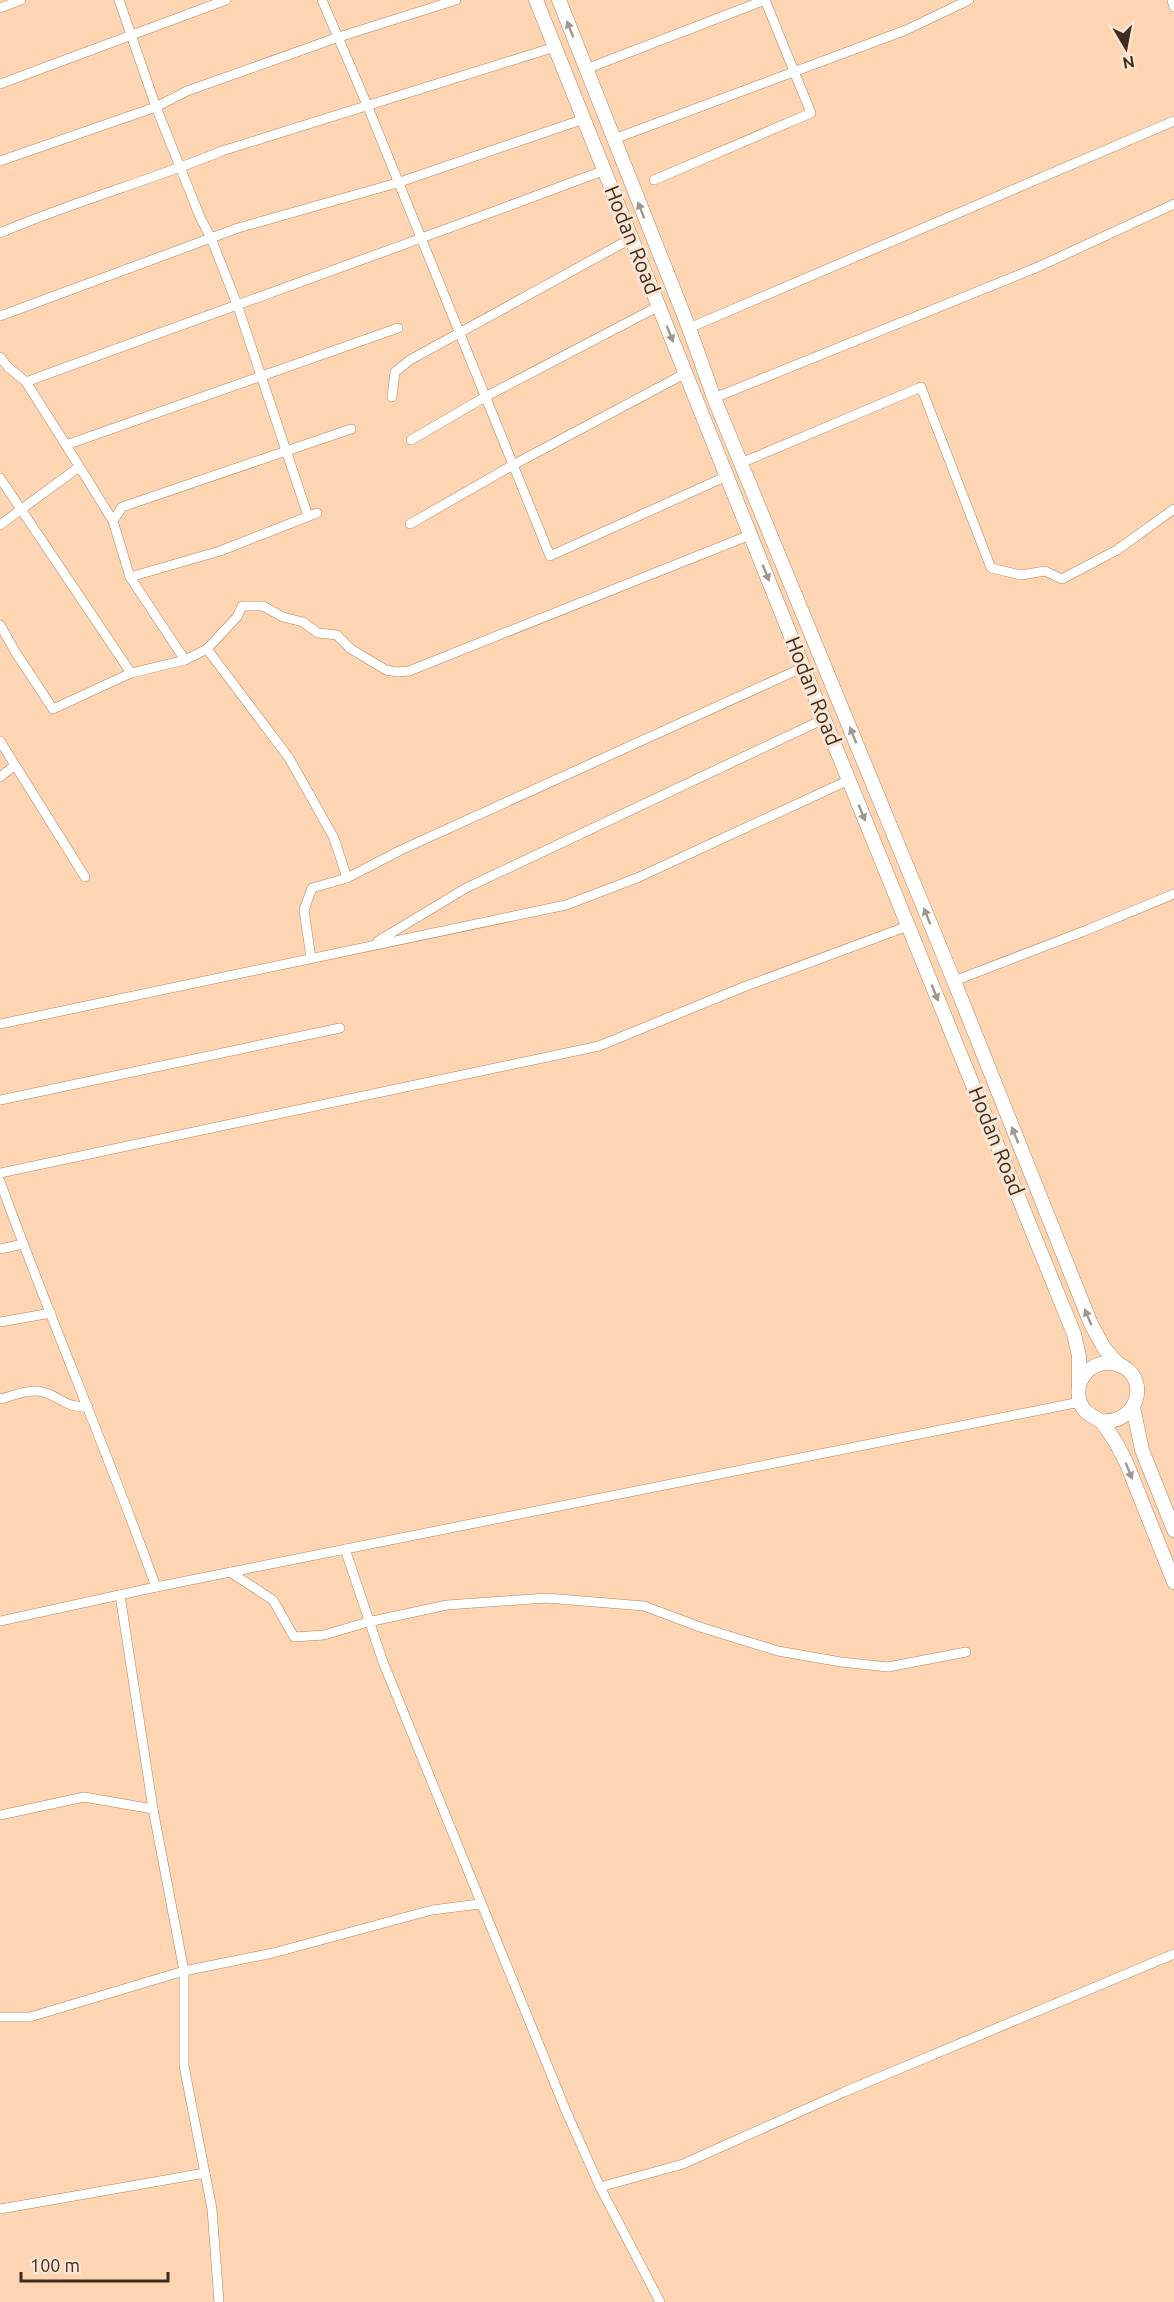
<svg xmlns="http://www.w3.org/2000/svg" width="1174" height="2302" font-family="Ubuntu,sans-serif">
	<style>
		.lines { fill: none; stroke-linecap: round; stroke-linejoin: round }
		.minor-casing { stroke: #b2835b; stroke-width: 10 }
		.secondary-casing { stroke: #b2835b; stroke-width: 15 }
		.minor { stroke: #fff; stroke-width: 9 }
		.secondary { stroke: #fff; stroke-width: 14 }
		.oneway { fill: #9f968d }
		.labels { text-anchor: middle; stroke-width: 6; stroke-linejoin: round; paint-order: stroke }
		.street-label { font-size: 21px; fill: #3f2c1b; stroke: #fbe6d5 }
	</style>
	<rect width="100%" height="100%" fill="#fdd5b3"/>
	<g class="lines">
		<defs>
			<g id="minor">
				<path d="M119,0l37,107 44,110 11,21 26,66 71,212"/>
				<path d="M322,0l46,107 182,449 177,-80"/>
				<path d="M1172,0l2,7"/>
				<path d="M0,8l21,-8"/>
				<path d="M586,69l179,-69 46,113 -157,67"/>
				<path d="M0,84l226,-84"/>
				<path d="M614,139l292,-109 63,-30"/>
				<path d="M0,161l156,-54 31,-16 149,-53 120,-38"/>
				<path d="M0,233c72,-31 149,-52 222,-82l333,-104"/>
				<path d="M0,316l238,-88 159,-45 187,-64"/>
				<path d="M689,328l485,-207"/>
				<path d="M0,357l8,10 18,15 40,63 47,76 17,56 55,83"/>
				<path d="M26,382c192,-71 386,-139 579,-212"/>
				<path d="M392,397l3,-25 15,-12 222,-122"/>
				<path d="M714,398l324,-131 136,-63"/>
				<path d="M411,440l74,-43 174,-91"/>
				<path d="M66,445l332,-117"/>
				<path d="M741,463l180,-76 70,181 30,7 24,-4 17,8 55,-29 57,-41"/>
				<path d="M0,478l131,195"/>
				<path d="M113,521l9,-14 229,-78"/>
				<path d="M410,524l103,-59 173,-92"/>
				<path d="M0,525l79,-58"/>
				<path d="M130,577l90,-26 97,-38"/>
				<path d="M0,625l16,28 37,56 78,-36 54,-13 22,-11 30,-32 5,-11h21l20,11 20,5 15,11 19,2 14,14 35,21 11,2 12,-1 341,-136"/>
				<path d="M207,649l82,109 45,80 13,40"/>
				<path d="M0,741l85,136"/>
				<path d="M0,777l15,-12"/>
				<path d="M378,941l88,-53 358,-169"/>
				<path d="M311,958l-7,-48 8,-22 35,-10 54,-28 403,-183"/>
				<path d="M954,981l133,-51 87,-36"/>
				<path d="M0,1024l566,-119 71,-27 212,-98"/>
				<path d="M0,1100l340,-72"/>
				<path d="M0,1173l599,-127 142,-58 167,-62"/>
				<path d="M0,1181c49,136 107,269 156,406"/>
				<path d="M0,1249l23,-5"/>
				<path d="M0,1322l51,-9"/>
				<path d="M0,1399c13,-3 30,-11 43,-7 21,6 19,15 45,15"/>
				<path d="M345,1549l38,113 183,449 34,76 83,-23 161,-72 330,-138"/>
				<path d="M230,1572l43,28 21,37 30,-2 44,-13 79,-17 99,-7 98,8 56,21 78,24 63,11 47,5 78,-15"/>
				<path d="M120,1595l33,214 31,162v95l28,143 7,93"/>
				<path d="M0,1621l156,-34 924,-185"/>
				<path d="M0,1815l84,-18 69,12"/>
				<path d="M0,2017h30l154,-46 89,-18 159,-43 48,-6"/>
				<path d="M600,2187l60,115"/>
				<path d="M0,2209l205,-36"/>
			</g>
			<g id="secondary">
				<path d="M536,0l288,719 250,615 5,22v28"/>
				<path d="M559,0l130,328 25,70 240,583 137,343 13,24 15,17"/>
				<path d="M1133,1407l9,43 32,80"/>
				<path d="M1100,1421c43,4 51,-52 12,-58 -22,-2 -39,18 -32,39 3,10 11,13 19,18 7,5 19,26 23,34 7,13 12,29 18,43 11,28 23,57 34,85"/>
			</g>
		</defs>
		<use href="#minor" class="minor-casing"/>
		<use href="#secondary" class="secondary-casing"/>
		<use href="#minor" class="minor"/>
		<use href="#secondary" class="secondary"/>
	</g>
	<defs><path id="oneway-solid" d="M-6-.8H1V-3.2L6.5 0L1 3.2V.8H-6Z" transform="scale(1.5)"/></defs>
	<g class="oneway">
		<use href="#oneway-solid" transform="translate(570 29) rotate(-112)"/>
		<use href="#oneway-solid" transform="translate(641 210) rotate(-111)"/>
		<use href="#oneway-solid" transform="translate(670 334) rotate(68)"/>
		<use href="#oneway-solid" transform="translate(766 573) rotate(68)"/>
		<use href="#oneway-solid" transform="translate(853 735) rotate(-112)"/>
		<use href="#oneway-solid" transform="translate(862 813) rotate(68)"/>
		<use href="#oneway-solid" transform="translate(927 916) rotate(-112)"/>
		<use href="#oneway-solid" transform="translate(935 993) rotate(68)"/>
		<use href="#oneway-solid" transform="translate(1015 1135) rotate(-112)"/>
		<use href="#oneway-solid" transform="translate(1088 1317) rotate(-113)"/>
		<use href="#oneway-solid" transform="translate(1129 1471) rotate(68)"/>
	</g>
	<g class="labels">
		<g class="street-label">
			<text transform="translate(632 240) rotate(68)" y="7">Hodan Road</text>
			<text transform="translate(813 691) rotate(68)" y="7">Hodan Road</text>
			<text transform="translate(996 1141) rotate(68)" y="7">Hodan Road</text>
		</g>
	</g>
	<g transform="translate(1126 48) rotate(170)" stroke="#fbe6d5" stroke-width="4.5" paint-order="stroke">
	<path d="M0-4.5L10 22L0 15L-10 22Z" fill="#3f2c1b"/>
	<text y="-9" font-size="16" font-weight="bold" text-anchor="middle" fill="#3f2c1b">N</text>
	</g>
	<path d="M21 2272v9h147v-9" fill="none" stroke="#3f2c1b" stroke-width="3"/>
	<text x="30" y="2272" font-size="18" fill="#3f2c1b" stroke="#fbe6d5" stroke-width="4.5" paint-order="stroke">100 m</text>
</svg>
